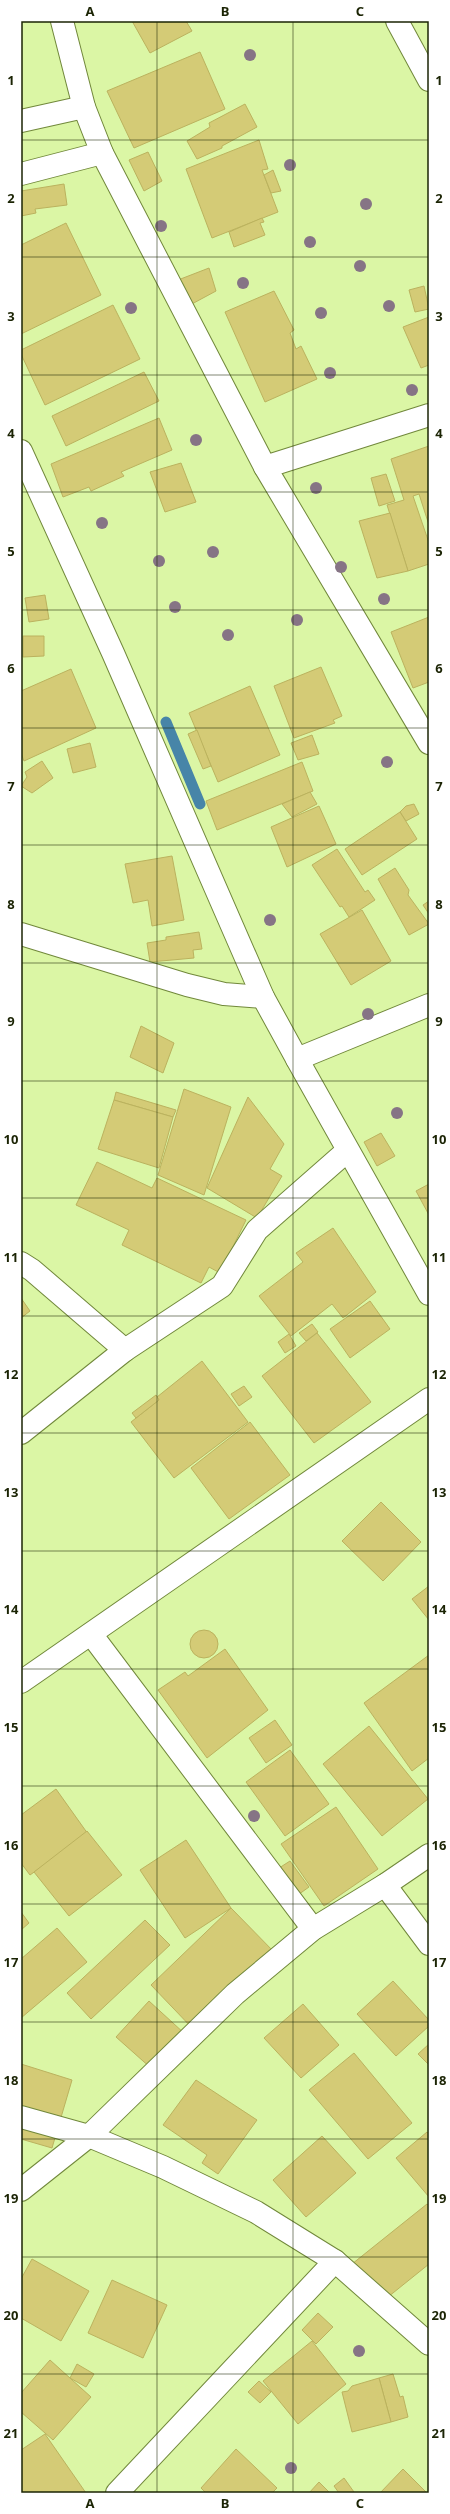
<svg xmlns="http://www.w3.org/2000/svg" width="450" height="2514" font-family="'Noto Sans',sans-serif">
	<style>
		.lines { fill: none; stroke-linecap: round; stroke-linejoin: round }
		.stream { stroke: #4785a8; stroke-width: 11 }
		.building { fill: #d4cb76; stroke: #bbb25e }
		.street-casing { stroke: #71883b; stroke-width: 24 }
		.secondary-casing { stroke: #71883b; stroke-width: 24 }
		.street { stroke: #fff; stroke-width: 22 }
		.secondary { stroke: #fff; stroke-width: 22 }
		.tree { fill: #867485 }
		.grid { fill: none; stroke: #1b2404; stroke-width: 1; stroke-opacity: 0.55 }
		.neatline { fill: none; stroke: #1b2404; stroke-width: 1.5 }
		.grid-label { font-size: 13px; text-anchor: middle; font-weight: bold; fill: #1b2404 }
	</style>
	<rect width="100%" height="100%" fill="#dbf6a5"/>
	<g class="lines">
		<path class="stream" d="M166,722l34,82"/>
	</g>
	<g class="building">
		<path d="M132,21h54l6,10 -42,22z"/>
		<path d="M200,52l25,57 -91,39 -27,-57z"/>
		<path d="M245,104l12,23 -35,19v2l-25,11 -10,-18 23,-14 -1,-4z"/>
		<path d="M259,140l9,29 -6,1 16,42 -66,26 -26,-69z"/>
		<path d="M148,152l14,29 -18,10 -15,-31z"/>
		<path d="M273,170l8,21 -10,2 -7,-18z"/>
		<path d="M64,184l3,21 -32,4 1,4 -15,3v-25z"/>
		<path d="M262,218l2,4 -4,1 5,12 -31,12 -5,-15z"/>
		<path d="M66,223l35,72 -80,39v-89z"/>
		<path d="M209,268l7,23 -26,14 -12,-25z"/>
		<path d="M424,286l5,23 -14,3 -6,-22z"/>
		<path d="M274,291l20,39 -4,3 6,16 5,-3 16,33 -52,23 -40,-90z"/>
		<path d="M113,305l27,54 -95,46 -24,-51v-4z"/>
		<path d="M429,317v48l-8,3 -18,-41z"/>
		<path d="M144,372l15,29 -93,45 -14,-30z"/>
		<path d="M159,418l13,32 -51,22 3,4 -33,15 -2,-4 -26,10 -12,-33z"/>
		<path d="M429,446v79l-10,-31 -6,2 16,47v21l-21,7 -21,-66 17,-5 -13,-41z"/>
		<path d="M181,463l15,39 -31,10 -15,-40z"/>
		<path d="M386,474l9,27 -16,5 -8,-28z"/>
		<path d="M390,513l18,58 -31,7 -18,-57z"/>
		<path d="M45,595l4,24 -20,3 -4,-24z"/>
		<path d="M429,617v65l-16,6 -22,-56z"/>
		<path d="M23,636h21v20l-21,1z"/>
		<path d="M321,667l21,49 -9,4 2,3 -41,15 -20,-52z"/>
		<path d="M71,669l25,59 -72,33 -3,-8v-62z"/>
		<path d="M250,686l30,69 -62,27 -29,-69z"/>
		<path d="M197,730l14,36 -8,3 -15,-35z"/>
		<path d="M312,735l7,19 -21,6 -7,-17z"/>
		<path d="M90,743l6,24 -23,6 -6,-24z"/>
		<path d="M42,761l11,17 -21,15 -11,-7 6,-9 -2,-5z"/>
		<path d="M302,762l11,29 -96,39 -11,-29z"/>
		<path d="M310,792l7,12 -25,13 -10,-13z"/>
		<path d="M414,804l5,10 -13,7 -6,-9 6,-6z"/>
		<path d="M319,806l17,38 -49,23 -16,-40z"/>
		<path d="M400,812l17,27 -55,36 -17,-26z"/>
		<path d="M337,849l28,43 3,-2 7,10 -26,17 -7,-11 -2,1 -28,-42z"/>
		<path d="M172,856l12,64 -32,6 -4,-26 -15,3 -8,-39z"/>
		<path d="M395,868l14,22 -1,5 21,29 -20,11 -31,-56z"/>
		<path d="M429,901v13l-6,-9z"/>
		<path d="M362,910l29,51 -40,24 -31,-51z"/>
		<path d="M199,932l3,17 -9,1 1,8 -44,4 -3,-19 19,-3v-3z"/>
		<path d="M141,1026l33,17 -11,30 -33,-16z"/>
		<path d="M184,1089l47,18 -27,88 -46,-20z"/>
		<path d="M116,1092l60,18 -3,7 -59,-17z"/>
		<path d="M248,1097l36,47 -14,25 12,7 -25,42 -50,-30z"/>
		<path d="M114,1100l59,17 -14,51 -61,-19z"/>
		<path d="M381,1133l14,23 -18,10 -13,-24z"/>
		<path d="M97,1162l55,26 5,-10 89,42 -26,53 -11,-6 -8,16 -79,-38 7,-15 -53,-25z"/>
		<path d="M429,1184v31l-13,-24z"/>
		<path d="M333,1228l43,64 -33,26 -11,-14 -41,32 -32,-40 44,-34 -7,-9z"/>
		<path d="M21,1298l9,13 -9,7z"/>
		<path d="M370,1301l20,28 -40,29 -20,-29z"/>
		<path d="M312,1324l6,8 -12,9 -7,-8z"/>
		<path d="M317,1333l54,69 -57,41 -52,-67z"/>
		<path d="M289,1334l7,12 -11,7 -7,-11z"/>
		<path d="M202,1361l46,61 -74,56 -43,-56 28,-22 -2,-3z"/>
		<path d="M244,1386l8,11 -13,9 -8,-12z"/>
		<path d="M156,1395l3,5 -23,18 -4,-5z"/>
		<path d="M250,1422l40,53 -61,44 -38,-51z"/>
		<path d="M381,1502l40,40 -38,39 -41,-40z"/>
		<path d="M429,1586v34l-17,-21z"/>
		<circle cx="204" cy="1644" r="14"/>
		<path d="M225,1649l43,61 -61,48 -49,-68 27,-18 3,4z"/>
		<path d="M429,1655v103l-17,13 -48,-68z"/>
		<path d="M275,1720l17,25 -26,18 -17,-25z"/>
		<path d="M369,1726l59,73 -46,37 -59,-72z"/>
		<path d="M290,1750l39,54 -44,32 -39,-54z"/>
		<path d="M56,1789l32,45 -58,41 -9,-12v-48z"/>
		<path d="M336,1807l42,62 -54,37 -43,-62z"/>
		<path d="M87,1831l35,44 -53,41 -35,-44z"/>
		<path d="M186,1840l45,68 -46,30 -45,-68z"/>
		<path d="M290,1861l19,26 -14,10 -19,-27z"/>
		<path d="M231,1908l45,46 -81,77 -44,-46z"/>
		<path d="M21,1912l8,11 -8,7z"/>
		<path d="M145,1920l25,25 -79,74 -24,-26z"/>
		<path d="M57,1928l30,34 -66,56v-59z"/>
		<path d="M393,1981l36,39v6l-33,30 -39,-42z"/>
		<path d="M149,2001l36,33 -33,35 -36,-32z"/>
		<path d="M303,2004l36,41 -38,33 -37,-40z"/>
		<path d="M429,2044v21l-11,-11z"/>
		<path d="M354,2053l58,70 -44,36 -59,-69z"/>
		<path d="M21,2064l51,16 -20,68 -31,-9z"/>
		<path d="M196,2080l61,40 -39,54 -16,-11 5,-8 -44,-30z"/>
		<path d="M427,2132l2,2v63l-33,-39z"/>
		<path d="M322,2136l34,37 -50,44 -33,-37z"/>
		<path d="M427,2204l2,2v58l-46,37 -31,-37z"/>
		<path d="M32,2259l57,32 -28,50 -40,-23v-39z"/>
		<path d="M112,2280l55,25 -24,53 -55,-25z"/>
		<path d="M318,2313l15,14 -17,17 -14,-14z"/>
		<path d="M312,2341l34,43 -48,40 -35,-43z"/>
		<path d="M50,2360l41,37 -38,43 -32,-28v-19z"/>
		<path d="M77,2364l17,10 -8,13 -16,-9z"/>
		<path d="M393,2374l7,23 3,-1 5,21 -17,5 -12,-44z"/>
		<path d="M379,2378l12,44 -39,10 -10,-40 6,-1 4,-5z"/>
		<path d="M259,2381l12,11 -11,11 -12,-11z"/>
		<path d="M45,2434l41,59h-65v-43z"/>
		<path d="M236,2449l41,39 -5,5h-66l-5,-5z"/>
		<path d="M403,2469l24,24h-47z"/>
		<path d="M344,2478l10,14 -2,1h-13l-5,-7z"/>
		<path d="M319,2482l11,11h-21z"/>
	</g>
	<g class="lines">
		<defs>
			<g id="street">
				<path d="M62,21l22,86 18,46 163,314"/>
				<path d="M397,21l32,59"/>
				<path d="M21,121l63,-14"/>
				<path d="M21,174l81,-21"/>
				<path d="M429,415l-164,52 164,276"/>
				<path d="M21,451l92,202 150,344 34,62"/>
				<path d="M21,934l166,51 37,9 39,3"/>
				<path d="M21,1263l11,7 93,80"/>
				<path d="M21,1433l104,-83 97,-64 35,-56 90,-79"/>
				<path d="M91,1634l222,295"/>
				<path d="M21,1682l408,-283"/>
				<path d="M385,1885l44,59"/>
				<path d="M21,2117l68,19 74,31 93,45 79,49 94,83"/>
				<path d="M21,2190l68,-54 146,-142 78,-65 72,-44 44,-30"/>
				<path d="M117,2493l218,-232"/>
			</g>
			<path id="secondary" d="M429,1005l-132,54 132,235"/>
		</defs>
		<use href="#street" class="street-casing"/>
		<use href="#secondary" class="secondary-casing"/>
		<use href="#street" class="street"/>
		<use href="#secondary" class="secondary"/>
	</g>
	<g class="tree">
		<circle cx="250" cy="55" r="6"/>
		<circle cx="290" cy="165" r="6"/>
		<circle cx="366" cy="204" r="6"/>
		<circle cx="161" cy="226" r="6"/>
		<circle cx="310" cy="242" r="6"/>
		<circle cx="360" cy="266" r="6"/>
		<circle cx="243" cy="283" r="6"/>
		<circle cx="389" cy="306" r="6"/>
		<circle cx="131" cy="308" r="6"/>
		<circle cx="321" cy="313" r="6"/>
		<circle cx="330" cy="373" r="6"/>
		<circle cx="412" cy="390" r="6"/>
		<circle cx="196" cy="440" r="6"/>
		<circle cx="316" cy="488" r="6"/>
		<circle cx="102" cy="523" r="6"/>
		<circle cx="213" cy="552" r="6"/>
		<circle cx="159" cy="561" r="6"/>
		<circle cx="341" cy="567" r="6"/>
		<circle cx="384" cy="599" r="6"/>
		<circle cx="175" cy="607" r="6"/>
		<circle cx="297" cy="620" r="6"/>
		<circle cx="228" cy="635" r="6"/>
		<circle cx="387" cy="762" r="6"/>
		<circle cx="270" cy="920" r="6"/>
		<circle cx="368" cy="1014" r="6"/>
		<circle cx="397" cy="1113" r="6"/>
		<circle cx="254" cy="1816" r="6"/>
		<circle cx="359" cy="2351" r="6"/>
		<circle cx="291" cy="2468" r="6"/>
	</g>
	<path class="grid" d="M157,21v2472M293,21v2472M21,140h408M21,257h408M21,375h408M21,492h408M21,610h408M21,728h408M21,845h408M21,963h408M21,1081h408M21,1198h408M21,1316h408M21,1433h408M21,1551h408M21,1669h408M21,1786h408M21,1904h408M21,2022h408M21,2139h408M21,2257h408M21,2374h408"/>
	<rect width="450" height="2514" fill="none" stroke="#ffffff" stroke-width="44"/>
	<rect x="22" y="22" width="406" height="2470" class="neatline"/>
	<g class="grid-label">
		<text x="90" y="16">A</text>
		<text x="225" y="16">B</text>
		<text x="360" y="16">C</text>
		<text x="11" y="85">1</text>
		<text x="439" y="85">1</text>
		<text x="11" y="203">2</text>
		<text x="439" y="203">2</text>
		<text x="11" y="321">3</text>
		<text x="439" y="321">3</text>
		<text x="11" y="438">4</text>
		<text x="439" y="438">4</text>
		<text x="11" y="556">5</text>
		<text x="439" y="556">5</text>
		<text x="11" y="673">6</text>
		<text x="439" y="673">6</text>
		<text x="11" y="791">7</text>
		<text x="439" y="791">7</text>
		<text x="11" y="909">8</text>
		<text x="439" y="909">8</text>
		<text x="11" y="1026">9</text>
		<text x="439" y="1026">9</text>
		<text x="11" y="1144">10</text>
		<text x="439" y="1144">10</text>
		<text x="11" y="1262">11</text>
		<text x="439" y="1262">11</text>
		<text x="11" y="1379">12</text>
		<text x="439" y="1379">12</text>
		<text x="11" y="1497">13</text>
		<text x="439" y="1497">13</text>
		<text x="11" y="1614">14</text>
		<text x="439" y="1614">14</text>
		<text x="11" y="1732">15</text>
		<text x="439" y="1732">15</text>
		<text x="11" y="1850">16</text>
		<text x="439" y="1850">16</text>
		<text x="11" y="1967">17</text>
		<text x="439" y="1967">17</text>
		<text x="11" y="2085">18</text>
		<text x="439" y="2085">18</text>
		<text x="11" y="2203">19</text>
		<text x="439" y="2203">19</text>
		<text x="11" y="2320">20</text>
		<text x="439" y="2320">20</text>
		<text x="11" y="2438">21</text>
		<text x="439" y="2438">21</text>
		<text x="90" y="2508">A</text>
		<text x="225" y="2508">B</text>
		<text x="360" y="2508">C</text>
	</g>
</svg>
